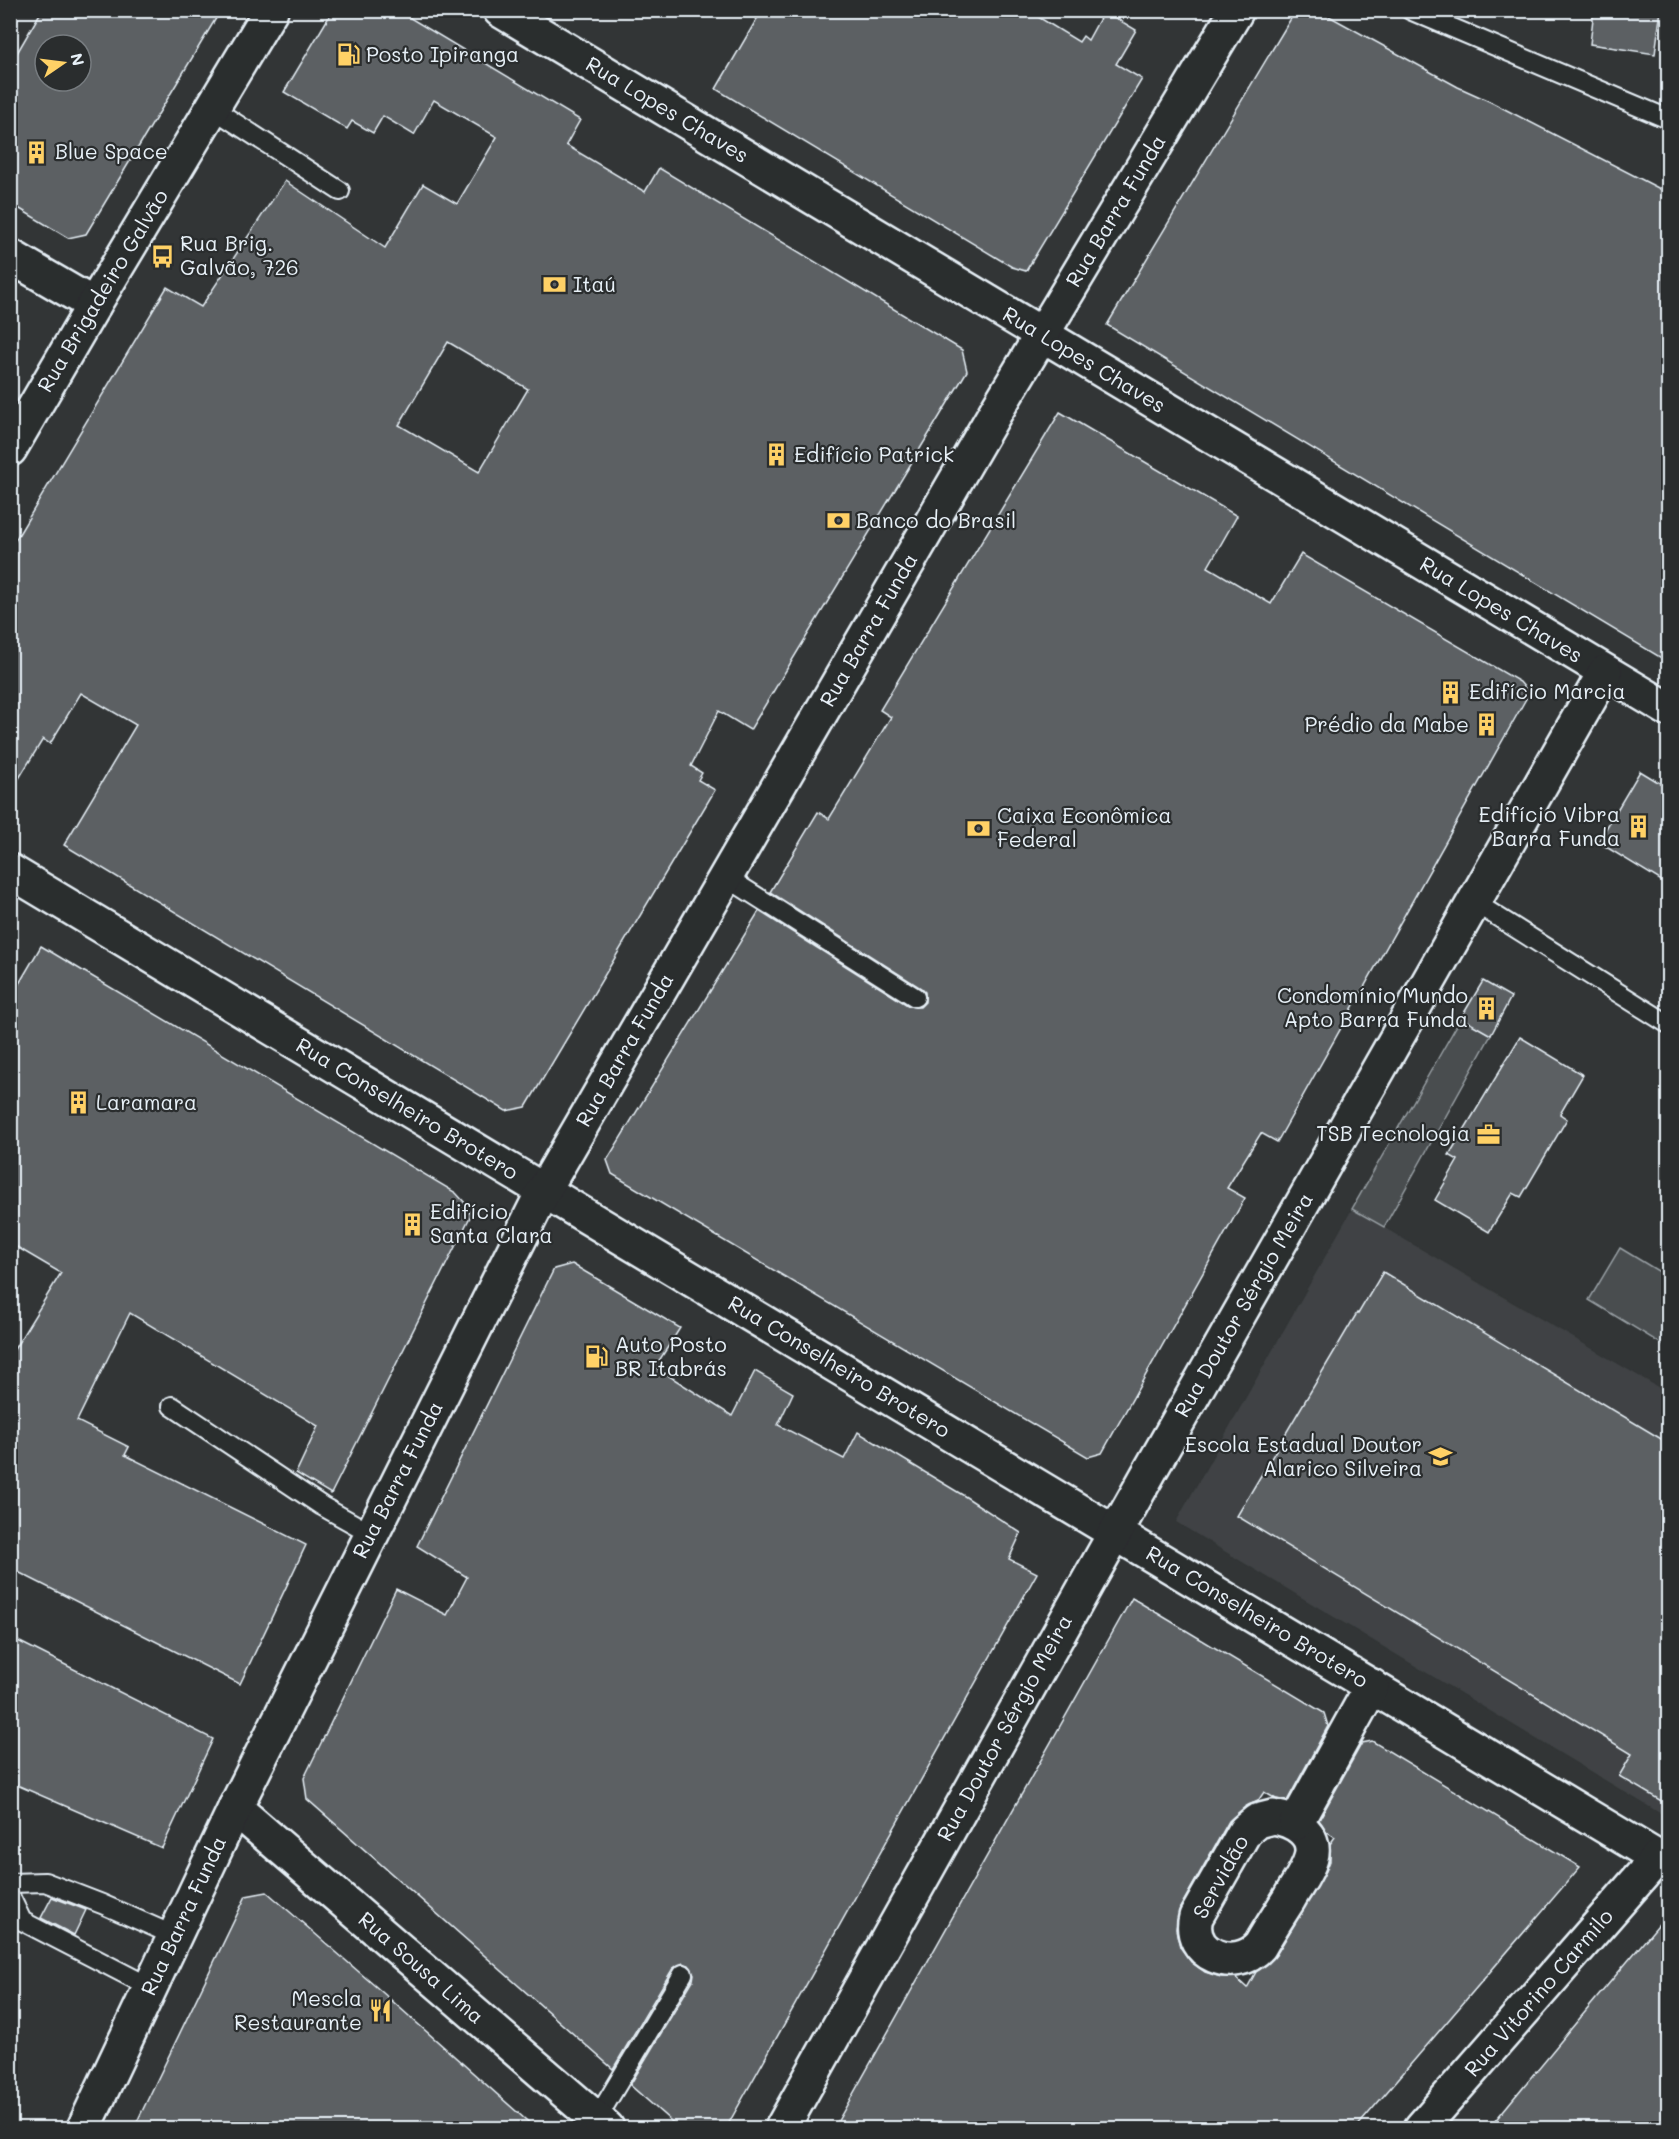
<svg xmlns="http://www.w3.org/2000/svg" width="1679" height="2139" font-family="Mali,sans-serif">
	<style>
		.built { fill: #3f4244 }
		.green { fill: #494d4f; stroke: #989fa4; stroke-width: 1.5 }
		.building { fill: #5c6063; stroke: #e8f1f8; stroke-width: 1.5; fill-rule: evenodd }
		.lines { fill: none; stroke-linecap: round; stroke-linejoin: round }
		.lane-casing { stroke: #e8f1f8; stroke-width: 22 }
		.street-casing { stroke: #e8f1f8; stroke-width: 38 }
		.secondary-casing { stroke: #e8f1f8; stroke-width: 38 }
		.lane { stroke: #2a2d2e; stroke-width: 18 }
		.street { stroke: #2a2d2e; stroke-width: 33 }
		.secondary { stroke: #2a2d2e; stroke-width: 33 }
		.labels { text-anchor: middle; stroke-width: 4.5; stroke-linejoin: round; paint-order: stroke }
		.poi-label { font-size: 21px; fill: #e8f1f8; stroke: #2a2d2e; text-anchor: start }
		.street-label { font-size: 21px; fill: #e8f1f8; stroke: #2a2d2e }
	</style>
	<rect width="100%" height="100%" fill="#323536"/>
	<filter id="ink" filterUnits="userSpaceOnUse"><feTurbulence type="fractalNoise" baseFrequency=".0167" numOctaves="2"/><feDisplacementMap in="SourceGraphic" scale="12" xChannelSelector="R" yChannelSelector="G"/><feConvolveMatrix kernelMatrix="1 2 1 2 8 2 1 2 1" color-interpolation-filters="sRGB"/></filter>
	<g filter="url(#ink)">
		<path class="built" d="M1352,1209l316,184v425l-492,-296z"/>
		<g class="green">
			<path d="M1461,1018l30,17 -107,192 -32,-18z"/>
			<path d="M1620,1248l48,29v71l-79,-48z"/>
		</g>
		<g class="building">
			<path d="M42,10h179l-135,224 -18,4 -58,-35v-138zM45,45h36v36h-36z"/>
			<path d="M333,10h64l183,110 -14,25 79,47 14,-24 303,182 5,21 -217,359 -31,-19 -28,55 11,7 -4,7 17,10 -189,317 -20,4 -442,-266 72,-120 -55,-32 -31,51 -7,-5 -33,54v-244l157,-262 34,20 84,-126 100,67 38,-64 34,20 40,-67 -63,-37 -20,35 -31,-19 -10,17 -21,-12 -5,8 -63,-37zM448,342l80,47 -49,83 -80,-47z"/>
			<path d="M762,10h265l52,32 4,-6 5,4 16,-29 32,19 -20,34 26,15 -116,192 -14,-4 -296,-178z"/>
			<path d="M1296,10h22l140,77 31,14 179,92v469l-561,-337z"/>
			<path d="M1594,10h67l-6,44 -65,-10z"/>
			<path d="M1060,412l177,104 -29,51 63,37 30,-50 219,128 5,6 2,9 -250,445 -16,-9 -34,55 18,10 -143,255 -14,4 -476,-283 -5,-14 152,-249 150,95 11,1 5,-5v-10l-4,-4 -151,-96 48,-80 11,7 62,-102 -11,-7z"/>
			<path d="M1640,771l28,17v97l-70,-43z"/>
			<path d="M41,946l415,247 9,10 6,12 -140,279 -35,-21 22,-47 -188,-113 -53,108 52,26 -4,8 181,90 -66,139 -230,-116v-212l51,-83 -51,-30v-244z"/>
			<path d="M1483,981l28,16 -20,38 -30,-17z"/>
			<path d="M1520,1037l63,38 -23,39 7,5 -46,78 -8,-4 -24,39 -54,-32 23,-40 -9,-5z"/>
			<path d="M572,1264l108,64 -25,39 77,49 23,-45 38,22 -15,32 66,34 14,-27 108,65 55,36 -12,26 28,14 -311,555h-47l-49,-43 63,-105 1,-6 -5,-9 -6,-2 -10,5 -60,101 -306,-270 -3,-21 92,-189 51,26 20,-38 -50,-31 137,-277z"/>
			<path d="M1383,1272l285,171v362l-49,-29 13,-22 -395,-238 120,-203 1,1z"/>
			<path d="M1132,1598l192,115 4,13 -41,75 -11,-2 -12,-7 -6,9 -13,6 -16,14 -49,87 -4,21 4,18 11,15 14,10 16,5h14l12,11 9,-16 20,-17 50,-84 4,-10v-17l5,-7 -9,-6 -7,-11 43,-77 10,-2 208,126 -224,261h-522z"/>
			<path d="M10,1637l203,102 -51,109 -152,-66z"/>
			<path d="M267,1892l115,100 153,136h-401l112,-232z"/>
			<path d="M52,1897l34,13 -12,25 -33,-17z"/>
			<path d="M1668,1913v215h-179l81,-98z"/>
		</g>
		<g class="lines">
			<defs>
				<g id="lane">
					<path d="M1410,10l258,109"/>
					<path d="M212,108l128,83"/>
					<path d="M726,877l189,120"/>
					<path d="M1474,902l194,122"/>
					<path d="M172,1406l150,100 50,28"/>
					<path d="M10,1883l35,-1 57,22 73,32"/>
					<path d="M10,1896l12,25 128,66"/>
					<path d="M596,2120l87,-146"/>
				</g>
				<g id="street">
					<path d="M500,10l1168,699"/>
					<path d="M10,256l84,49"/>
					<path d="M10,871l1658,993"/>
					<path d="M235,1808l372,320"/>
					<path d="M1273,1817c20,3 45,16 38,41 -4,15 -15,28 -22,41 -10,16 -20,31 -29,47 -25,28 -74,8 -64,-29l49,-86 12,-10z"/>
					<path d="M1296,1823l76,-137"/>
					<path d="M782,2128l369,-659 454,-797"/>
					<path d="M1421,2128l237,-271"/>
				</g>
				<g id="secondary">
					<path d="M10,449l84,-144 177,-295"/>
					<path d="M84,2128l151,-320 309,-618 455,-784 238,-396"/>
				</g>
			</defs>
			<use href="#lane" class="lane-casing"/>
			<use href="#street" class="street-casing"/>
			<use href="#secondary" class="secondary-casing"/>
			<use href="#lane" class="lane"/>
			<use href="#street" class="street"/>
			<use href="#secondary" class="secondary"/>
		</g>
	</g>
	<defs>
		<symbol id="fuel-bare" viewBox="-9 -9 18 18"><path d="M-5.5-6h7V0h2V4h1.3V-2.5L3-4.5l.8-.8L6-3V5H2.5V1h-1V6h-7ZM-4.2-4.7v3.2H.2V-4.7Z" fill="#ffd166" stroke="#2a2d2e" stroke-width="2.5" paint-order="stroke"/></symbol>
		<symbol id="building-bare" viewBox="-9 -9 18 18"><path d="M-4-6H4V6H1V3H-1V6H-4ZM-2.5-4.3h1.7v1.8h-1.7ZM.8-4.3h1.7v1.8H.8ZM-2.5-1h1.7V.8h-1.7ZM.8-1h1.7V.8H.8Z" fill="#ffd166" stroke="#2a2d2e" stroke-width="2.5" paint-order="stroke"/></symbol>
		<symbol id="bus-bare" viewBox="-9 -9 18 18"><path d="M-5-6H5V4H4V6H2V4H-2V6H-4V4H-5ZM-3.5-4V0h7V-4ZM-3.5 1.2v1.5H-2V1.2ZM2 1.2v1.5H3.5V1.2Z" fill="#ffd166" stroke="#2a2d2e" stroke-width="2.5" paint-order="stroke"/></symbol>
		<symbol id="bank-bare" viewBox="-9 -9 18 18"><path d="M-6-4H6V4H-6ZM0-2.3a2.3 2.3 0 1 0 0 4.6a2.3 2.3 0 1 0 0-4.6Z" fill="#ffd166" stroke="#2a2d2e" stroke-width="2.5" paint-order="stroke"/></symbol>
		<symbol id="office-bare" viewBox="-9 -9 18 18"><path d="M-6-3h4V-5.5h4V-3h4V5H-6ZM-1-4.5V-3h2v-1.5ZM-6 0V1H6V0Z" fill="#ffd166" stroke="#2a2d2e" stroke-width="2.5" paint-order="stroke"/></symbol>
		<symbol id="school-bare" viewBox="-9 -9 18 18"><path d="M0-5L7-2L0 1L-7-2ZM-4 1L0 2.5L4 1V4Q0 6-4 4Z" fill="#ffd166" stroke="#2a2d2e" stroke-width="2.5" paint-order="stroke"/></symbol>
		<symbol id="restaurant-bare" viewBox="-9 -9 18 18"><path d="M-5-6h1v4h1v-4h1v4h1v-4h1v5L-1.5 .5V6h-2V.5L-5-1ZM5-6V6H3V1.5H1.5Q1.5-4 5-6Z" fill="#ffd166" stroke="#2a2d2e" stroke-width="2.5" paint-order="stroke"/></symbol>
	</defs>
	<g fill-rule="evenodd">
		<use href="#fuel-bare" x="332" y="38" width="33" height="33"/>
		<use href="#building-bare" x="20" y="136" width="33" height="33"/>
		<use href="#bus-bare" x="146" y="240" width="33" height="33"/>
		<use href="#bank-bare" x="538" y="268" width="33" height="33"/>
		<use href="#building-bare" x="760" y="438" width="33" height="33"/>
		<use href="#bank-bare" x="822" y="504" width="33" height="33"/>
		<use href="#building-bare" x="1434" y="676" width="33" height="33"/>
		<use href="#building-bare" x="1470" y="708" width="33" height="33"/>
		<use href="#building-bare" x="1622" y="810" width="33" height="33"/>
		<use href="#bank-bare" x="962" y="812" width="33" height="33"/>
		<use href="#building-bare" x="1470" y="992" width="33" height="33"/>
		<use href="#building-bare" x="62" y="1086" width="33" height="33"/>
		<use href="#office-bare" x="1472" y="1118" width="33" height="33"/>
		<use href="#building-bare" x="396" y="1208" width="33" height="33"/>
		<use href="#fuel-bare" x="580" y="1340" width="33" height="33"/>
		<use href="#school-bare" x="1424" y="1440" width="33" height="33"/>
		<use href="#restaurant-bare" x="364" y="1994" width="33" height="33"/>
	</g>
	<g class="labels">
		<g class="poi-label">
			<text x="366" y="62">Posto Ipiranga</text>
			<text x="55" y="159">Blue Space</text>
			<text x="180" y="251">Rua Brig.<tspan x="180" dy="24">Galvão, 726</tspan></text>
			<text x="573" y="292">Itaú</text>
			<text x="794" y="462">Edifício Patrick</text>
			<text x="856" y="528">Banco do Brasil</text>
			<text x="1469" y="699">Edifício Marcia</text>
			<text x="1469" y="732" text-anchor="end">Prédio da Mabe</text>
			<text x="1620" y="822" text-anchor="end">Edifício Vibra<tspan x="1620" dy="24">Barra Funda</tspan></text>
			<text x="997" y="823">Caixa Econômica<tspan x="997" dy="24">Federal</tspan></text>
			<text x="1468" y="1003" text-anchor="end">Condomínio Mundo<tspan x="1468" dy="24">Apto Barra Funda</tspan></text>
			<text x="96" y="1110">Laramara</text>
			<text x="1470" y="1141" text-anchor="end">TSB Tecnologia</text>
			<text x="430" y="1219">Edifício<tspan x="430" dy="24">Santa Clara</tspan></text>
			<text x="615" y="1352">Auto Posto<tspan x="615" dy="24">BR Itabrás</tspan></text>
			<text x="1422" y="1452" text-anchor="end">Escola Estadual Doutor<tspan x="1422" dy="24">Alarico Silveira</tspan></text>
			<text x="362" y="2006" text-anchor="end">Mescla<tspan x="362" dy="24">Restaurante</tspan></text>
		</g>
		<g class="street-label">
			<text transform="translate(667 110) rotate(31)" y="7">Rua Lopes Chaves</text>
			<text transform="translate(1116 211) rotate(-59)" y="7">Rua Barra Funda</text>
			<text transform="translate(103 291) rotate(-59)" y="7">Rua Brigadeiro Galvão</text>
			<text transform="translate(1084 360) rotate(31)" y="7">Rua Lopes Chaves</text>
			<text transform="translate(1501 610) rotate(31)" y="7">Rua Lopes Chaves</text>
			<text transform="translate(869 630) rotate(-60)" y="7">Rua Barra Funda</text>
			<text transform="translate(625 1050) rotate(-60)" y="7">Rua Barra Funda</text>
			<text transform="translate(407 1109) rotate(31)" y="7">Rua Conselheiro Brotero</text>
			<text transform="translate(1244 1305) rotate(-60)" y="7">Rua Doutor Sérgio Meira</text>
			<text transform="translate(839 1367) rotate(31)" y="7">Rua Conselheiro Brotero</text>
			<text transform="translate(398 1480) rotate(-63)" y="7">Rua Barra Funda</text>
			<text transform="translate(1257 1617) rotate(31)" y="7">Rua Conselheiro Brotero</text>
			<text transform="translate(1005 1728) rotate(-61)" y="7">Rua Doutor Sérgio Meira</text>
			<text transform="translate(1221 1877) rotate(-61)" y="7">Servidão</text>
			<text transform="translate(184 1916) rotate(-65)" y="7">Rua Barra Funda</text>
			<text transform="translate(421 1968) rotate(41)" y="7">Rua Sousa Lima</text>
			<text transform="translate(1539 1993) rotate(-49)" y="7">Rua Vitorino Carmilo</text>
		</g>
	</g>
	<rect width="1679" height="2139" fill="none" stroke="#2a2d2e" stroke-width="36"/>
	<rect x="18" y="18" width="1643" height="2103" fill="none" stroke="#e8f1f8" stroke-width="2" filter="url(#ink)"/>
	<g transform="translate(63 63) rotate(76)"><circle r="28" fill="#2a2d2e" stroke="#767b7f" stroke-width="1.5"/>
	<path d="M0-4.5L10 22L0 15L-10 22Z" fill="#ffd166"/>
	<text y="-9" font-size="16" font-weight="bold" text-anchor="middle" fill="#e8f1f8">N</text>
	</g>
</svg>
